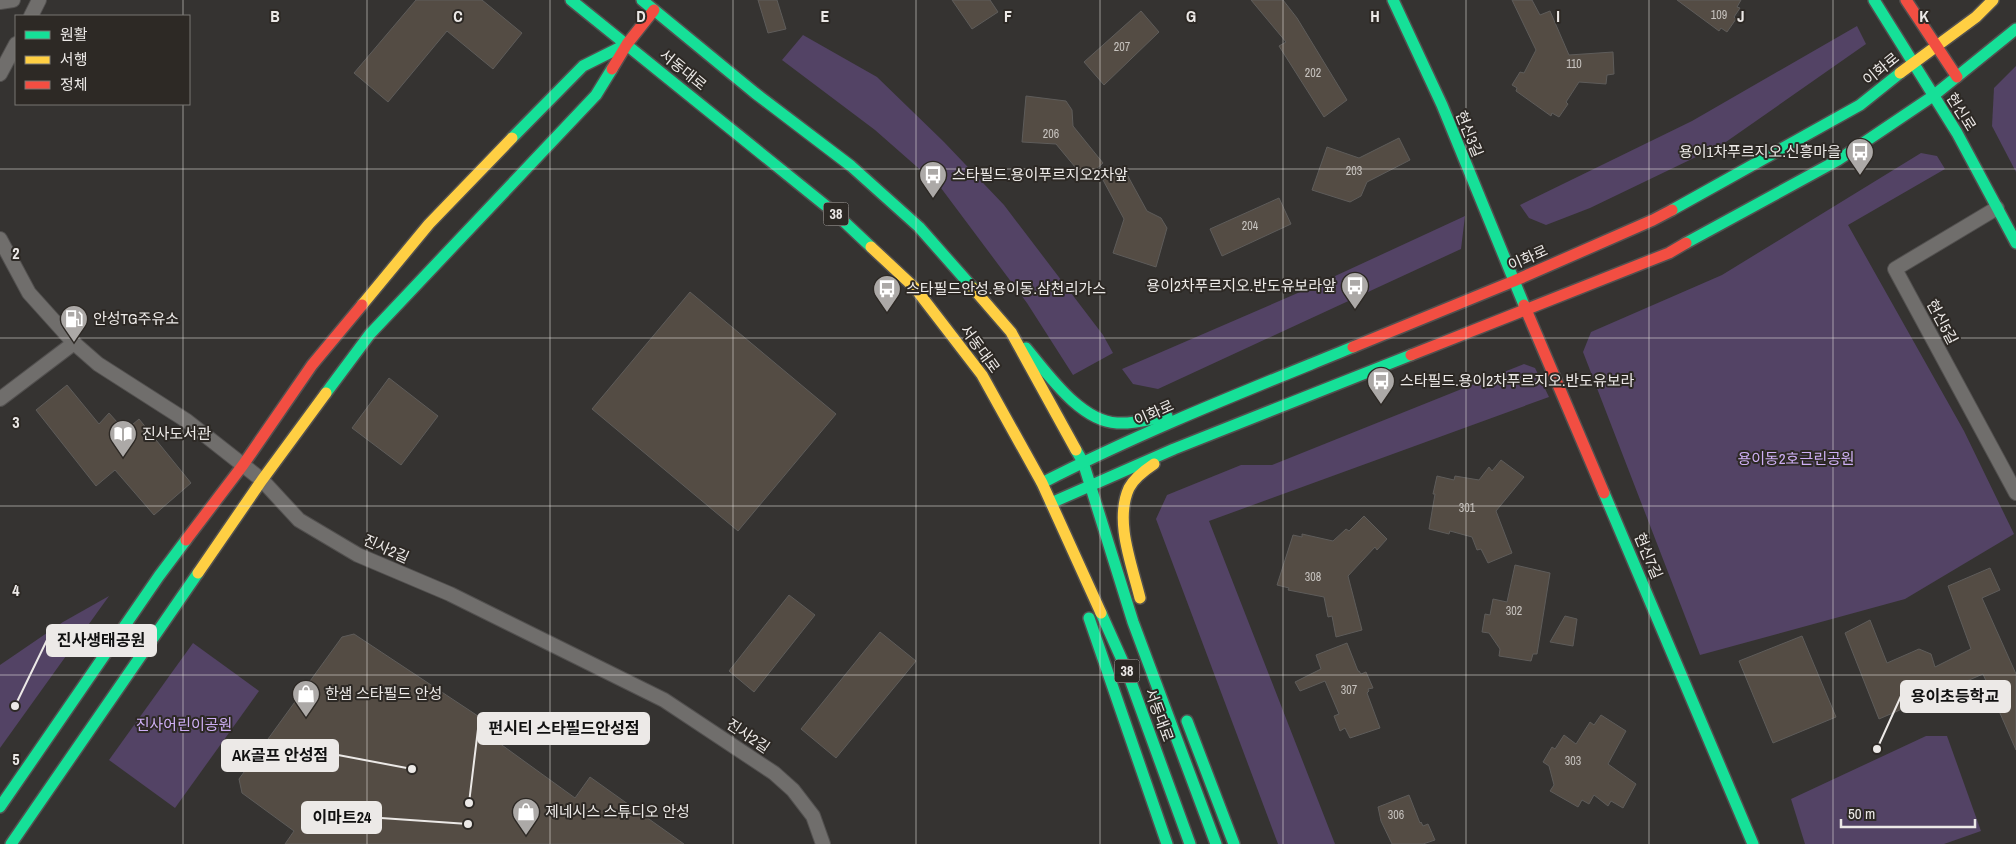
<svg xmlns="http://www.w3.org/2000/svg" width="2016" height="844" font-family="'Archivo Narrow','Noto Sans KR',sans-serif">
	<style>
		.green { fill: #534365 }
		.building { fill: #544c44; stroke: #5e5c5a }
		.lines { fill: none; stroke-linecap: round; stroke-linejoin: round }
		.street-casing { stroke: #52504f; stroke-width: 16 }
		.fast-casing { stroke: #52504f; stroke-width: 14 }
		.slow-casing { stroke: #52504f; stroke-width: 14 }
		.jam-casing { stroke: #52504f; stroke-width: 14 }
		.street { stroke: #706e6c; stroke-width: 14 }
		.fast { stroke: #16e098; stroke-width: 11 }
		.slow { stroke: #ffcf43; stroke-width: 11 }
		.jam { stroke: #f24e42; stroke-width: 11 }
		.grid { fill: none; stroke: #ece9e7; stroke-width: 1; stroke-opacity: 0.55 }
		.labels { text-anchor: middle; stroke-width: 4; stroke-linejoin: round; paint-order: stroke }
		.number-label { font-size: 12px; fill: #c6c2be }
		.shield { fill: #2d2925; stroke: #b3afad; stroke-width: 1 }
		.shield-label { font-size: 14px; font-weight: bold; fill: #ece9e7 }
		.street-label { font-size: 15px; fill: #ece9e7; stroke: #2d2925 }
		.poi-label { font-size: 15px; fill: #ece9e7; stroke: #2d2925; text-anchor: start }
		.park-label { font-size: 15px; fill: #ceaff4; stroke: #2d2925 }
		.grid-label { font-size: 16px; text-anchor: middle; font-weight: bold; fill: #ece9e7; stroke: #2d2925; stroke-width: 4; stroke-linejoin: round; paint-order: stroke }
		.leader { fill: none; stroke: #ece9e7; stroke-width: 2 }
		.callout-dot { fill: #ece9e7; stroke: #2d2925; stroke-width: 2 }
		.callout { fill: #ece9e7; stroke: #ece9e7; stroke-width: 2 }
		.callout-label { font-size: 16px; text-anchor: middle; font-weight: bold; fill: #111 }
	</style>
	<rect width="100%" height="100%" fill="#353331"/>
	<g class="green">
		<path d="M1857,26l9,18 -143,100 -133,64 -44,17 -17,-7 -9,-13 172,-84z"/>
		<path d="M803,35l74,42 67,65 60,63 99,130 10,18 -40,22 -46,-72 -86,-115 -66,-58 -93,-70z"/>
		<path d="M2016,66v106l-24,-46 2,-38z"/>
		<path d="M1921,153l16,3 8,13 -97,56 116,206 50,103 -109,65 -205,56 -117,-303 8,-20 131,-57z"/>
		<path d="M1465,216l-4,33 -303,140 -25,-5 -11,-15 185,-80z"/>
		<path d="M1524,364l11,4 14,29 -340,124 126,323h-57l-122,-325 11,-24 74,-30h31z"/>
		<path d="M109,596l-109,152v-83l63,-43z"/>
		<path d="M193,643l66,48 -84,117 -66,-48z"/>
		<path d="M1926,736h21l34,95 -37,13h-139l-14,-45z"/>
	</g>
	<g class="building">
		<path d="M416,0h66l40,33 -29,36 -46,-38 -59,71 -34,-29z"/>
		<path d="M758,0h19l9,29 -18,4z"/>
		<path d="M952,0h38l8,12 -26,17z"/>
		<path d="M1251,0h32l14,18 50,82 -23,17 -45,-71 7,-4z"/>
		<path d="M1512,0h20l8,15 10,-4 19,44 44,-3 1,22 -7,1 -1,9 -27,-2 -13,20 2,2 -9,13 -7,-4 -1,3 -35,-25 1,-3 -5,-3 8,-13 4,1 12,-23z"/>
		<path d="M1677,0h64l-4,7 3,1 -6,9 2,2 -9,13 -6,-4 -2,3z"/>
		<path d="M1141,11l18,21 -55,53 -20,-23z"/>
		<path d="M1026,96l40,5 6,9 1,16 30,37 -18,16 -29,-35 -34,-2z"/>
		<path d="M1399,138l11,22 -43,22 -6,14 -11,6 -38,-12 15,-43 32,11z"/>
		<path d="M1124,169l23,42 14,7 6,10 -11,39 -43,-14 11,-34 -21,-39z"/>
		<path d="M1279,198l12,26 -69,32 -12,-27z"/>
		<path d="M690,292l146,122 -98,117 -146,-122z"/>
		<path d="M389,378l49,38 -37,49 -49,-37z"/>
		<path d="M67,385l32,39 10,-11 16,18 14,-12 52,64 -37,32 -39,-45 -19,16 -60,-76z"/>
		<path d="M1501,460l23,17 -28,34 16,42 -24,10 -7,-14 -4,1 -5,-13 -22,-6 -1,3 -20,-5 6,-35h-2l4,-18 17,4 1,-4 24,4 10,-13 3,4z"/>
		<path d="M1364,516l23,23 -10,11 -2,-3 -27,29 14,54 -26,7 -4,-21 -4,1 -4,-20 -36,-7 1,-2 -12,-3 16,-50 9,2v-3l31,7 13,-12 3,2z"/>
		<path d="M1515,565l35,8 -13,81h-4l-2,7 -32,-5 1,-7 -11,-16 -7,-1 3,-18 5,1 3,-16 14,3z"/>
		<path d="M1990,568l10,22 -18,8 34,76v76l-33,-76 -104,45 -34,-86 25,-13 17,43 32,-14 12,5 4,13 36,-18 -23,-63z"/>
		<path d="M789,595l26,20 -61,77 -25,-21z"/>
		<path d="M1565,616l12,3 -4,27 -23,-4z"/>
		<path d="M880,632l36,29 -80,97 -35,-29z"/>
		<path d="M354,634l130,86 4,15 87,63 15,-21 94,67h-399l9,-13 -52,-38 -3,-14 103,-142z"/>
		<path d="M1802,636l34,81 -63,26 -34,-82z"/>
		<path d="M1347,643l11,28h1l2,3 5,-2 7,16 -5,1 1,2 -2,2 13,35 -30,10 -5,-10 -5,3 -6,-15 5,-2 -14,-33 -25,10 -5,-9 26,-13 -5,-14z"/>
		<path d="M1601,715l25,16 -18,33 28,20 -13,24 -12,-7 -3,5 -14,-11 -5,9 -7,-4 -4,7 -28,-16 4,-6 -5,-19 -6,-4 9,-15 3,2 9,-14 12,9 14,-22 4,3z"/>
		<path d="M1409,795l11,28 1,-1 2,4 5,-2 7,16 -12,4h-31l-11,-23 -3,-14z"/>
	</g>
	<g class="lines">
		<defs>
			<g id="street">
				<path d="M0,2l13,-2"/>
				<path d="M31,16l8,-16"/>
				<path d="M0,74l16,-30"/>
				<path d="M1997,208l-102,61 121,224"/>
				<path d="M0,239l29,54 45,50"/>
				<path d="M0,399l74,-56 24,21 89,57 75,59 37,40 59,35 92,39 214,106 110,73 19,17 20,26 10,28"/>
			</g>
			<g id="fast">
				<path d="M571,0l265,214 35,33"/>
				<path d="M642,0l113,93 96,73 68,61 53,60"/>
				<path d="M1393,0l49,105 82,200"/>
				<path d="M1874,0l83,133 59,110"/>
				<path d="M512,138l71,-72 44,-22"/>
				<path d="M1672,210l188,-105 40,-32"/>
				<path d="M1686,243l152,-83 95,-64 83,-67"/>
				<path d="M1026,348c22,26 54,73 91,75 17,1 34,-4 50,-7"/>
				<path d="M326,393l44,-59 226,-239 16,-26"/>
				<path d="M1076,450l7,12 50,160 83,222"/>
				<path d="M1042,483c101,-52 206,-93 311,-136"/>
				<path d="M1604,493l149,351"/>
				<path d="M1051,503l123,-54 237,-94"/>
				<path d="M1101,613l26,58 63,173"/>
				<path d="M1089,618l78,226"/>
				<path d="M1187,721l47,123"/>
				<path d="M0,807l159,-231 27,-36"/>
				<path d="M11,844l187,-271"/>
			</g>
			<g id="slow">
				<path d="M1900,73l76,-56 17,-17"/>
				<path d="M871,247l44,41 67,87 60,108 59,130"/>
				<path d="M972,287l39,45 65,118"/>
				<path d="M362,305l67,-81 83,-86"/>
				<path d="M198,573l64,-93 64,-87"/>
				<path d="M1140,598c-8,-33 -26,-77 -11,-110 5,-10 16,-18 25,-24"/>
			</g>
			<g id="jam">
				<path d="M1906,0l51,77"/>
				<path d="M612,69l15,-25 27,-34"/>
				<path d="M1524,305l80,188"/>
				<path d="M1353,347l161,-66 139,-61 19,-10"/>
				<path d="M1411,355l258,-102 17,-10"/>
				<path d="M186,540l57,-75 69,-100 50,-60"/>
			</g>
		</defs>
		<use href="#street" class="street-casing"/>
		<use href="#fast" class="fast-casing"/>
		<use href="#slow" class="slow-casing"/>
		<use href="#jam" class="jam-casing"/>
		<use href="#street" class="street"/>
		<use href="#fast" class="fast"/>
		<use href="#slow" class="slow"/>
		<use href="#jam" class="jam"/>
	</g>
	<path class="grid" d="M183,0v16M367,0v844M550,0v844M733,0v844M916,0v844M1100,0v844M1283,0v844M1466,0v844M1649,0v844M1833,0v844M183,104v740M0,169h2016M0,338h2016M0,506h2016M0,675h2016"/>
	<defs>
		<symbol id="bus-pin" viewBox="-11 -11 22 30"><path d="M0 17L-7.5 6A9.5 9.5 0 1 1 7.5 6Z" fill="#aca9a7" stroke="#2d2925"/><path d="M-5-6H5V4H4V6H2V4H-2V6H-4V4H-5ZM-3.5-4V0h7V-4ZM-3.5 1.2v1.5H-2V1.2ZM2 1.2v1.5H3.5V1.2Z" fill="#fff"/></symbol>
		<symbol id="fuel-pin" viewBox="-11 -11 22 30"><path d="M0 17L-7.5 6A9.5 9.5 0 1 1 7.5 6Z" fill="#aca9a7" stroke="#2d2925"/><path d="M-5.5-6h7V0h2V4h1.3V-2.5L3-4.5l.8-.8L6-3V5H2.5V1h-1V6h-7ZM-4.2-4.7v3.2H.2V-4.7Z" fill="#fff"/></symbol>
		<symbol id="library-pin" viewBox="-11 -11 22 30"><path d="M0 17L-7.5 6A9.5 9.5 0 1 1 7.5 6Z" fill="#aca9a7" stroke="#2d2925"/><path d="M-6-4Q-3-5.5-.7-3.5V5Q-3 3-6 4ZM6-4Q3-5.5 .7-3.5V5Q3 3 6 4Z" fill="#fff"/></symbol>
		<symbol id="shop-pin" viewBox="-11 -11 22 30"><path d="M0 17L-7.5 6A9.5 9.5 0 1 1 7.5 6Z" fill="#aca9a7" stroke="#2d2925"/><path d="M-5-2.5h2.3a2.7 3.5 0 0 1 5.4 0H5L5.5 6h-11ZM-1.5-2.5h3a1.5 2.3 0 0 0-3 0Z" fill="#fff"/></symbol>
	</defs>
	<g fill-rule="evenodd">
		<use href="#bus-pin" x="1844" y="136" width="32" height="43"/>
		<use href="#bus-pin" x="917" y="159" width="32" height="43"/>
		<use href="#bus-pin" x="1339" y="270" width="32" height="43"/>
		<use href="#bus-pin" x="871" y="273" width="32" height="43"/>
		<use href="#fuel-pin" x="58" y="303" width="32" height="43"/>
		<use href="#bus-pin" x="1365" y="365" width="32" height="43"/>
		<use href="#library-pin" x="107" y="418" width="32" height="43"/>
		<use href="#shop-pin" x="290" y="678" width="32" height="43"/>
		<use href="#shop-pin" x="510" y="796" width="32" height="43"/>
	</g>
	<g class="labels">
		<g class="number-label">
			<text x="1719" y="19">109</text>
			<text x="1122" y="51">207</text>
			<text x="1574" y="68">110</text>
			<text x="1313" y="77">202</text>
			<text x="1051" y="138">206</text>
			<text x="1354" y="175">203</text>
			<text x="1250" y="230">204</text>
			<text x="1467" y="512">301</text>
			<text x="1313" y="581">308</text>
			<text x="1514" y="615">302</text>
			<text x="1349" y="694">307</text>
			<text x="1573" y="765">303</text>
			<text x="1396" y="819">306</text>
		</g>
		<g class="shield">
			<rect x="823.5" y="202.5" width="25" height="23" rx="4"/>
			<rect x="1114.5" y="659.5" width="25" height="23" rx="4"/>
		</g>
		<g class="shield-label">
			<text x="836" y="219">38</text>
			<text x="1127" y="676">38</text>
		</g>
		<g class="street-label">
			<text transform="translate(1881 69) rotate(-39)" y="5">이화로</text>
			<text transform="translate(683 70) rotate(39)" y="5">서동대로</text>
			<text transform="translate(1961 112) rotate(58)" y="5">현신로</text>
			<text transform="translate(1469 134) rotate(68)" y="5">현신3길</text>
			<text transform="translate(1528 258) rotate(-24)" y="5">이화로</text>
			<text transform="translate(1942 322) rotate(62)" y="5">현신5길</text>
			<text transform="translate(980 349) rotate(54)" y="5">서동대로</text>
			<text transform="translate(1154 413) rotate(-24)" y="5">이화로</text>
			<text transform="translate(386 549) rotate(24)" y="5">진사2길</text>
			<text transform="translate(1648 556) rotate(67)" y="5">현신7길</text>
			<text transform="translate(1159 715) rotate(70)" y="5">서동대로</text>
			<text transform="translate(748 736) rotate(34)" y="5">진사2길</text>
		</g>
		<g class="poi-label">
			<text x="1841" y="157" text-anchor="end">용이1차푸르지오.신흥마을</text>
			<text x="952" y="180">스타필드.용이푸르지오2차앞</text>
			<text x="1336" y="291" text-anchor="end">용이2차푸르지오.반도유보라앞</text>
			<text x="906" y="294">스타필드안성.용이동.삼천리가스</text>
			<text x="93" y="324">안성TG주유소</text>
			<text x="1400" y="386">스타필드.용이2차푸르지오.반도유보라</text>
			<text x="142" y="439">진사도서관</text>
			<text x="325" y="699">한샘 스타필드 안성</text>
			<text x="545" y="817">제네시스 스튜디오 안성</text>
		</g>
		<g class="park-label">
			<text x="1796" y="464">용이동2호근린공원</text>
			<text x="184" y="730">진사어린이공원</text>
		</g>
	</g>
	<g class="grid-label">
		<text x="275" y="22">B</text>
		<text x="458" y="22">C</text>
		<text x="641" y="22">D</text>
		<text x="825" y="22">E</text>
		<text x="1008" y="22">F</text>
		<text x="1191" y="22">G</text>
		<text x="1375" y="22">H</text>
		<text x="1558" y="22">I</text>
		<text x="1741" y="22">J</text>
		<text x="1924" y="22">K</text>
		<text x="16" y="259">2</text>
		<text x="16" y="428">3</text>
		<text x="16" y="596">4</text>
		<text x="16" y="765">5</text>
	</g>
	<path class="leader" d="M15 706L47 640M1877 749L1901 696M469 803L478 729M412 769L338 755M468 824L381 818"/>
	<g class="callout-dot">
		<circle cx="15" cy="706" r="5"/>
		<circle cx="1877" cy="749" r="5"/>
		<circle cx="469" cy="803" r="5"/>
		<circle cx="412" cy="769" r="5"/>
		<circle cx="468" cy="824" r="5"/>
	</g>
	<g class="callout">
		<rect x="47" y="625" width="109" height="31" rx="5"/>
		<rect x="1901" y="681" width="109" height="31" rx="5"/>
		<rect x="478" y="713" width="171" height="31" rx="5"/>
		<rect x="222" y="740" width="116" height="31" rx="5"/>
		<rect x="302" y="802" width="79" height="31" rx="5"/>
	</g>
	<g class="callout-label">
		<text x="101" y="646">진사생태공원</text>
		<text x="1955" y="702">용이초등학교</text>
		<text x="564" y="734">펀시티 스타필드안성점</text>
		<text x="280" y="761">AK골프 안성점</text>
		<text x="342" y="823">이마트24</text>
	</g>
	<rect x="15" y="15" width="175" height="90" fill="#2d2925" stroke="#797673"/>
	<rect x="25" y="31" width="25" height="8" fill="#16e098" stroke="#797673"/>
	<text x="60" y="40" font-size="15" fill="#ece9e7">원활</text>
	<rect x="25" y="56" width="25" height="8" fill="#ffcf43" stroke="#797673"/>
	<text x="60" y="65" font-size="15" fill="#ece9e7">서행</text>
	<rect x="25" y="81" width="25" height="8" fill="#f24e42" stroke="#797673"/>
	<text x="60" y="90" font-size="15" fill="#ece9e7">정체</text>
	<path d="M1841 819v8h134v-8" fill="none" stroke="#ece9e7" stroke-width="2.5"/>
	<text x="1848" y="819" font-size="15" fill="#ece9e7" stroke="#2d2925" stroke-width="4" paint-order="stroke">50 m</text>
</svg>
